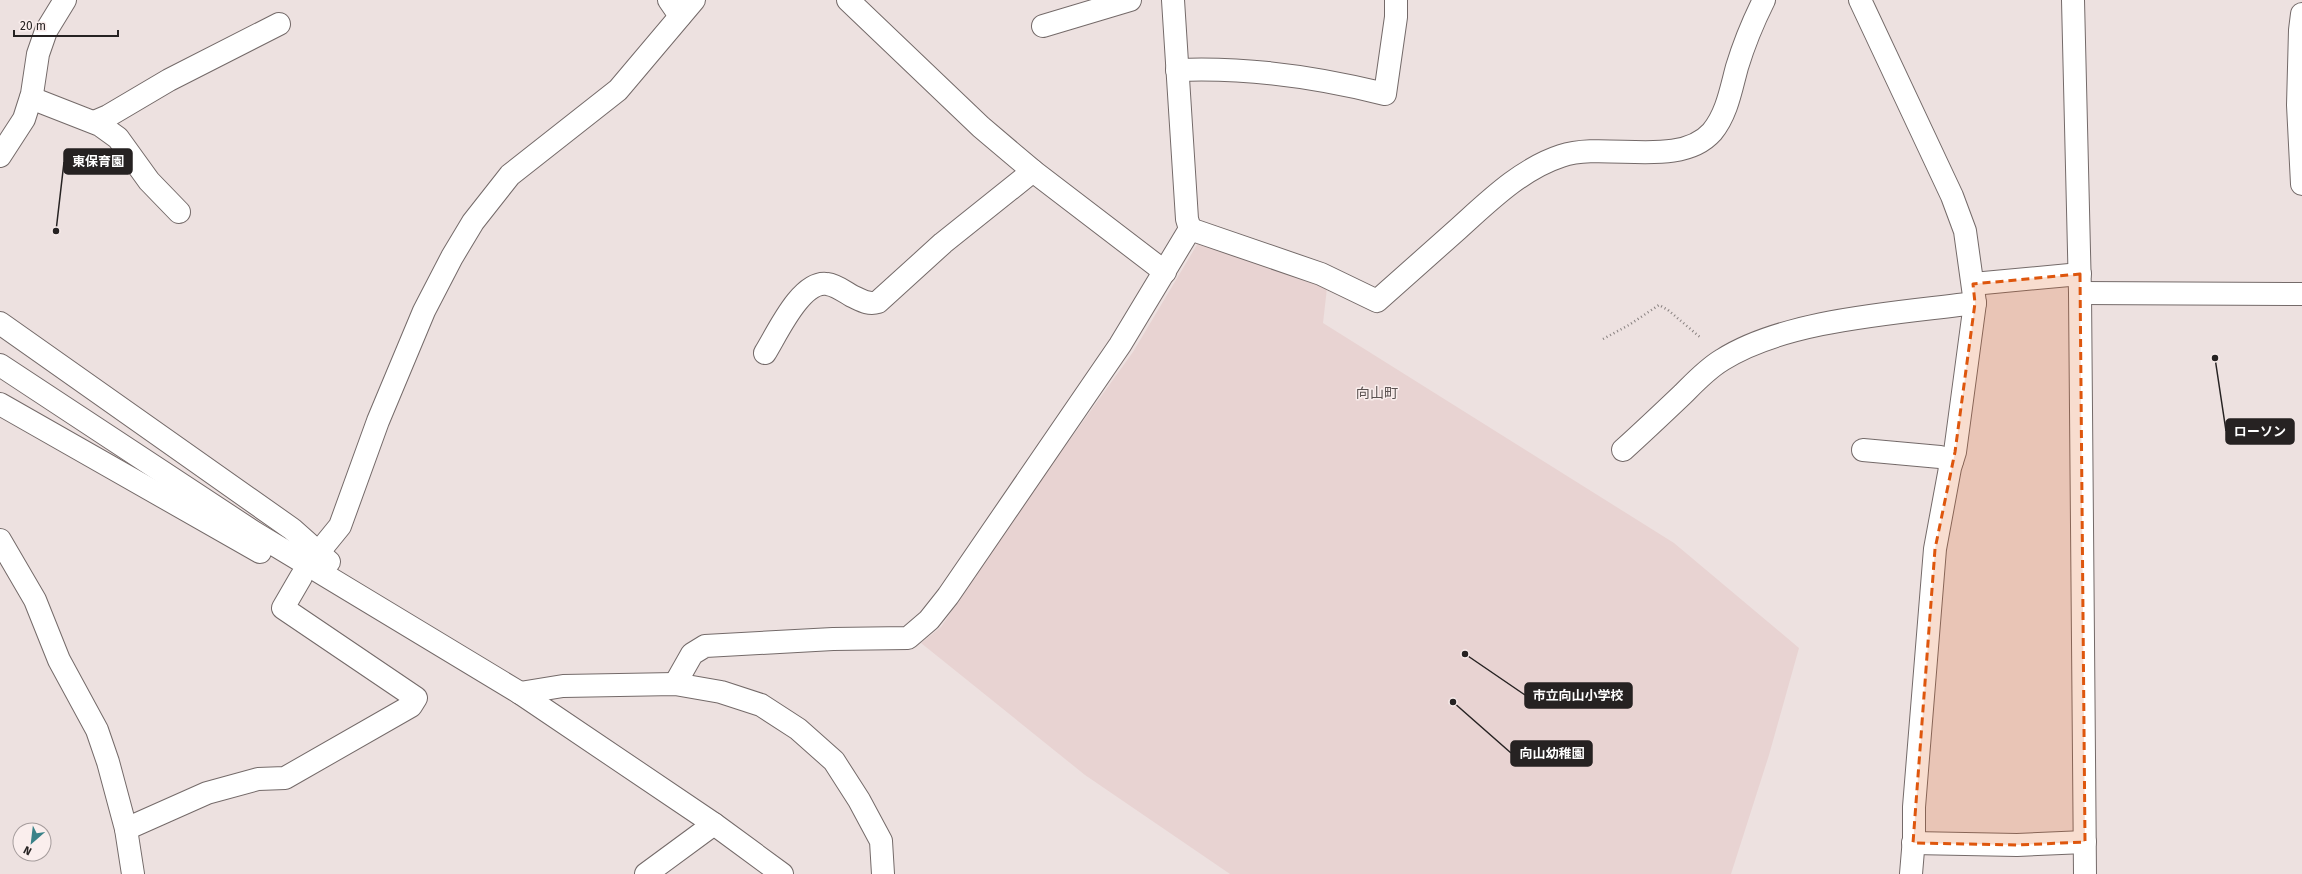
<svg xmlns="http://www.w3.org/2000/svg" width="2302" height="874" font-family="'Fira Sans','Noto Sans JP',sans-serif">
	<style>
		.built { fill: #e8d3d2 }
		.lines { fill: none; stroke-linecap: round; stroke-linejoin: round }
		.minor-casing { stroke: #746a69; stroke-width: 24 }
		.path { stroke: #867f7e; stroke-width: 2.5; stroke-dasharray: 1 3; stroke-linecap: butt }
		.minor { stroke: #fff; stroke-width: 22 }
		.marked { fill: #de560d; fill-opacity: 0.2; stroke: #de560d; stroke-width: 3; stroke-dasharray: 8 5; stroke-linejoin: round }
		.labels { text-anchor: middle; stroke-width: 3; stroke-linejoin: round; paint-order: stroke }
		.quarter-label { font-size: 14px; fill: #5c5352; stroke: #faeeed }
		.leader { fill: none; stroke: #262222; stroke-width: 1.5 }
		.callout-dot { fill: #262222; stroke: #faeeed; stroke-width: 1.5 }
		.callout { fill: #262222; stroke: #262222; stroke-width: 1.5 }
		.callout-label { font-size: 13px; text-anchor: middle; font-weight: bold; fill: #fff }
	</style>
	<rect width="100%" height="100%" fill="#ede1e0"/>
	<path class="built" d="M1201,238l126,50 -4,35 351,220 125,105 -30,107 -38,119h-501l-145,-99 -164,-132 20,-16 94,-139 98,-136z"/>
	<g class="lines">
		<defs>
			<g id="minor">
				<path d="M669,0l11,16"/>
				<path d="M848,0l133,127 52,44 132,101"/>
				<path d="M1860,0l92,196 13,35 10,72 -20,149 -5,16 -15,81 -21,258v31l-3,36"/>
				<path d="M2073,0l7,293 5,581"/>
				<path d="M2302,14l-2,16 -2,75 4,79"/>
				<path d="M1043,26l87,-26"/>
				<path d="M1177,70c71,-3 140,7 208,24l11,-77v-17"/>
				<path d="M31,98l69,27 18,13 31,43 30,31"/>
				<path d="M94,122l14,-6 61,-36 110,-56"/>
				<path d="M0,156l24,-37 8,-25 6,-40 8,-23 19,-31"/>
				<path d="M1190,229l131,45 56,27c27,-24 54,-48 81,-72 30,-27 63,-60 103,-73 44,-15 118,13 151,-24 15,-18 19,-43 25,-65 7,-23 16,-45 27,-67"/>
				<path d="M1973,284l107,-10"/>
				<path d="M2080,293l222,1"/>
				<path d="M0,323l292,206 37,33"/>
				<path d="M765,353c12,-19 36,-73 62,-69 9,1 18,8 25,12 9,4 16,9 26,6l65,-59 90,-72"/>
				<path d="M0,365l255,168 265,160 194,131 68,50"/>
				<path d="M0,404l260,148"/>
				<path d="M1623,450c20,-18 40,-37 60,-56 12,-12 24,-25 39,-34 64,-41 178,-47 253,-57"/>
				<path d="M1863,450l77,7 12,4"/>
				<path d="M0,540l35,60 24,60 38,70 11,32 18,67 7,45"/>
				<path d="M318,553l22,-27 38,-105 46,-110 28,-54 21,-35 37,-47 108,-85 76,-90"/>
				<path d="M675,684l17,-30 13,-8 128,-7 75,-1 21,-18 19,-24 172,-251 70,-116 -3,-10 -14,-219"/>
				<path d="M520,693l43,-7 112,-2 46,8 40,13 37,24 36,32 25,39 22,41 2,33"/>
				<path d="M126,829l81,-36 51,-14 27,-1 126,-72 5,-8 -133,-90 18,-31"/>
				<path d="M1913,843l104,2 68,-3"/>
				<path d="M646,874l68,-50"/>
			</g>
		</defs>
		<use href="#minor" class="minor-casing"/>
		<path class="path" d="M1603,339l26,-14 30,-20 9,5 33,28"/>
		<use href="#minor" class="minor"/>
	</g>
	<path class="marked" d="M2080,274l5,568 -68,3 -104,-2 22,-294 20,-97 20,-149 -2,-19z"/>
	<g class="labels">
		<g class="quarter-label">
			<text x="1377" y="398">向山町</text>
		</g>
	</g>
	<path class="leader" d="M56 231L64 162M2215 358L2226 431M1465 654L1525 695M1453 702L1511 753"/>
	<g class="callout-dot">
		<circle cx="56" cy="231" r="4"/>
		<circle cx="2215" cy="358" r="4"/>
		<circle cx="1465" cy="654" r="4"/>
		<circle cx="1453" cy="702" r="4"/>
	</g>
	<g class="callout">
		<rect x="64" y="149" width="68" height="25" rx="4"/>
		<rect x="2226" y="419" width="68" height="25" rx="4"/>
		<rect x="1525" y="683" width="107" height="25" rx="4"/>
		<rect x="1511" y="741" width="81" height="25" rx="4"/>
	</g>
	<g class="callout-label">
		<text x="98" y="166">東保育園</text>
		<text x="2260" y="436">ローソン</text>
		<text x="1578" y="700">市立向山小学校</text>
		<text x="1552" y="758">向山幼稚園</text>
	</g>
	<g transform="translate(32 842) rotate(208)"><circle r="19" fill="#faeeed" stroke="#a59c9c"/>
	<path d="M0-3L7 15L0 10L-7 15Z" fill="#3a8288"/>
	<text y="-6" font-size="11" font-weight="bold" text-anchor="middle" fill="#262222">N</text>
	</g>
	<path d="M14 30v6h104v-6" fill="none" stroke="#262222" stroke-width="2"/>
	<text x="20" y="30" font-size="12" fill="#262222" stroke="#faeeed" stroke-width="3" paint-order="stroke">20 m</text>
</svg>
